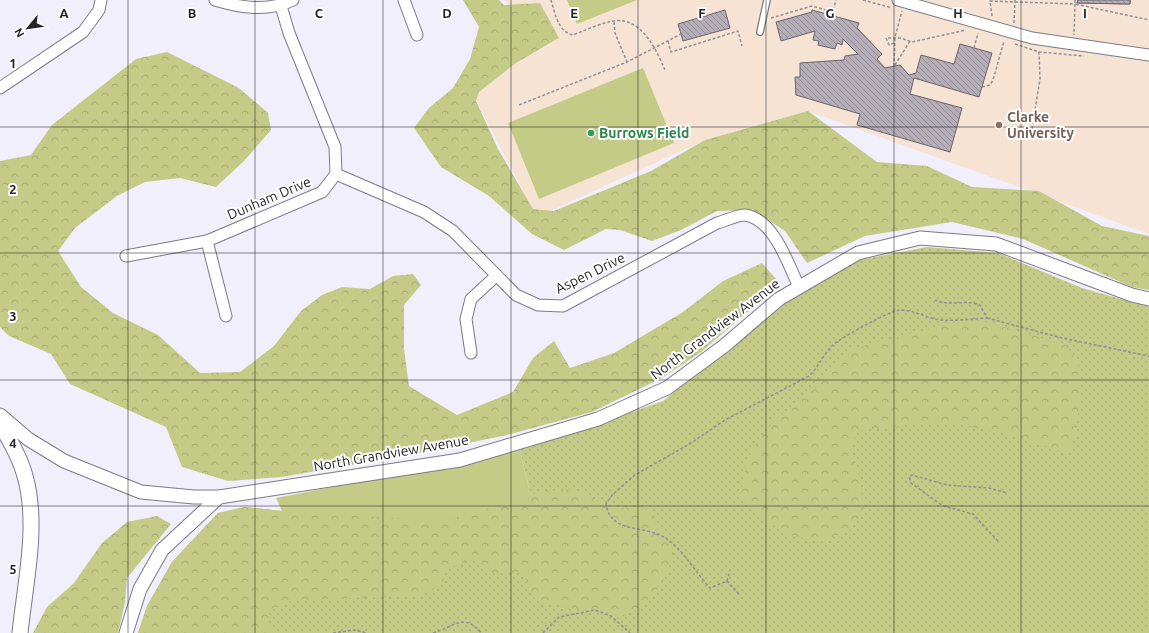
<svg xmlns="http://www.w3.org/2000/svg" width="1149" height="633" font-family="Ubuntu,sans-serif">
	<style>
		.education { fill: #f7e3d4 }
		.grass { fill: url(#grass-dots) }
		.forest { fill: url(#forest-crowns) }
		.park { fill: #c4cb86 }
		.building { fill: url(#building-back-hatch); stroke: #6a646c }
		.lines { fill: none; stroke-linecap: round; stroke-linejoin: round }
		.service-casing { stroke: #7c7b85; stroke-width: 8 }
		.minor-casing { stroke: #7c7b85; stroke-width: 13 }
		.tertiary-casing { stroke: #7c7b85; stroke-width: 15 }
		.secondary-casing { stroke: #7c7b85; stroke-width: 17 }
		.path { stroke: #919098; stroke-width: 1.5; stroke-dasharray: 3 2; stroke-linecap: butt }
		.service { stroke: #fff; stroke-width: 5.5 }
		.minor { stroke: #fff; stroke-width: 11 }
		.tertiary { stroke: #fff; stroke-width: 13 }
		.secondary { stroke: #fff; stroke-width: 15 }
		.grid { fill: none; stroke: #252529; stroke-width: 1; stroke-opacity: 0.55 }
		.education-dot { fill: #8d6e63; stroke: #fff; stroke-width: 1.5 }
		.leisure-dot { fill: #2e9e5b; stroke: #fff; stroke-width: 1.5 }
		.labels { text-anchor: middle; stroke-width: 4; stroke-linejoin: round; paint-order: stroke }
		.education-label { font-size: 14px; font-weight: bold; fill: #785e54; stroke: #fff; text-anchor: start }
		.leisure-label { font-size: 14px; font-weight: bold; fill: #27864d; stroke: #fff; text-anchor: start }
		.street-label { font-size: 14px; fill: #252529; stroke: #fff }
		.grid-label { font-size: 13px; text-anchor: middle; font-weight: bold; fill: #252529; stroke: #fff; stroke-width: 4; stroke-linejoin: round; paint-order: stroke }
	</style>
	<defs>
		<pattern id="grass-dots" width="8" height="8" patternUnits="userSpaceOnUse"><rect width="8" height="8" fill="#c4cb86"/><path d="M2 2h.1M6 6h.1" fill="none" stroke="#a8ae74" stroke-width="1.8" stroke-linecap="round"/></pattern>
		<pattern id="forest-crowns" width="20" height="18" patternUnits="userSpaceOnUse"><rect width="20" height="18" fill="#c4cb86"/><path d="M2 6a3 3 0 1 1 6 0M12 15a3 3 0 1 1 6 0" fill="none" stroke="#a8ae74"/></pattern>
		<pattern id="building-back-hatch" width="6" height="6" patternUnits="userSpaceOnUse"><rect width="6" height="6" fill="#b5aeb8"/><path d="M-1 5l2 2M0 0l6 6M5-1l2 2" fill="none" stroke="#938d96"/></pattern>
	</defs>
	<rect width="100%" height="100%" fill="#f1effb"/>
	<path class="education" d="M503,0h646v234l-341,-123 -103,29 -168,77 -61,-116 3,-9 37,-29 43,-24z"/>
	<path class="grass" d="M927,247l71,6 84,35 67,19v326h-1011l9,-27 25,-44 46,-49 27,-6 37,4 249,-14 -11,-47 143,-49 122,-97 74,-44z"/>
	<g class="forest">
		<path d="M463,0h36l5,5 36,-2 19,35 -43,25 -37,29 -3,9 22,48 35,60 21,2 97,-40 54,-31 103,-29 69,51 50,4 45,21 67,4 63,35 47,10v54l-17,-3 -109,-48 -71,-17 -87,14 -58,27 -22,-32 -32,-21 -36,1 -36,19 -29,11 -32,-11 -14,-1 -42,21 -32,-16 -43,-38 -48,-29 -27,-39 15,-20 24,-20 17,-29 9,-32z"/>
		<path d="M167,52l72,36 29,25 3,17 -27,31 -28,26 -36,-9 -35,4 -28,14 -42,32 -17,23 23,36 32,26 45,22 42,38 40,-1 34,-26 27,-35 21,-16 20,-8 28,2 23,-13 20,-2 8,11 -17,20v44l5,37 48,29 56,-23 20,-34 21,-17 16,27 44,-15 69,-41 40,-31 39,-18 15,17 -11,16 -65,56 -39,26 -70,34 -85,23 -77,16 -148,26 -54,4 -46,-14 -16,-40 -96,-43 -19,-30 -42,-18 -9,-9v-166l31,-6 21,-30 84,-66z"/>
		<path d="M971,318l96,27 12,22 1,29 -4,39 -7,18c-39,-11 -80,-26 -121,-30 -31,-2 -61,6 -91,8l-7,19 10,29 5,33 -15,18 -29,12 -35,-8 -23,-15 -22,-25 5,-32 10,-18 20,-25 39,-31 37,-39z"/>
		<path d="M575,489l34,17 42,4 22,43 -11,31 -20,22 -21,11 -85,-16 -14,-29 -27,2 -23,-15 -25,10 -5,15 -21,12 -127,4 -23,9 -3,11 7,13h-137l9,-27 25,-44 46,-49 27,-6 37,4 187,-4 78,-16z"/>
		<path d="M157,516l14,8 -44,54 -2,25 -7,30h-85l14,-26 27,-24 28,-40 25,-21z"/>
	</g>
	<g class="park">
		<path d="M567,0h70l-60,24z"/>
		<path d="M643,68l31,75 -135,56 -31,-76z"/>
		<path d="M520,450l11,47 -88,24 -161,-10 -6,-13z"/>
	</g>
	<g class="building">
		<path d="M1078,0h52v4l-53,-1z"/>
		<path d="M1078,0h52v4l-53,-1z"/>
		<path d="M725,10l5,18 -47,13 -5,-17z"/>
		<path d="M812,10l47,13 -2,5 25,26 -5,5 8,9 15,-3 9,10 7,-2 5,-18 33,9 6,-20 32,9 -13,44 -65,-19 -4,16 52,14 -12,44 -93,-27 3,-11 -64,-19 -1,-18h5v-14l44,-3 1,-4 13,-2 -15,-15 -1,6 -5,-2 -2,6 -17,-4 1,-4 -6,-1 2,-9 -34,10 -5,-19 36,-10z"/>
	</g>
	<g class="lines">
		<defs>
			<path id="service" d="M760,32l7,-32"/>
			<g id="minor">
				<path d="M215,0c26,8 53,12 78,0"/>
				<path d="M404,0l13,35"/>
				<path d="M898,0l134,38 117,17"/>
				<path d="M0,88l83,-56 16,-22 2,-10"/>
				<path d="M336,174l88,38 29,19 63,64 22,10 25,1 154,-83c8,-2 20,-8 28,-8 29,4 43,49 54,72"/>
				<path d="M207,241l19,75"/>
				<path d="M126,256l81,-15 115,-49 14,-18 -1,-27 -46,-114 -8,-27"/>
				<path d="M471,353l-5,-34 5,-20 25,-23"/>
			</g>
			<g id="tertiary">
				<path d="M0,415l28,24 36,22 77,31 53,5h25l241,-37 138,-41 69,-31 57,-42 55,-47 79,-46 62,-15 76,6 136,51 17,4"/>
				<path d="M126,633l14,-44 22,-39 57,-53"/>
			</g>
			<path id="secondary" d="M0,424c10,16 20,33 25,52 14,49 0,107 -5,157"/>
		</defs>
		<use href="#service" class="service-casing"/>
		<use href="#minor" class="minor-casing"/>
		<use href="#tertiary" class="tertiary-casing"/>
		<use href="#secondary" class="secondary-casing"/>
		<g class="path">
			<path d="M551,0c4,13 7,32 22,35 13,-5 38,-17 51,-14 22,5 33,31 41,49"/>
			<path d="M863,0l29,8"/>
			<path d="M1075,0v4l74,16"/>
			<path d="M832,15l4,-15"/>
			<path d="M992,16l-2,-15 85,3 -1,31"/>
			<path d="M771,18l41,-12 21,6"/>
			<path d="M614,22l1,11 12,29"/>
			<path d="M1014,23l1,-23"/>
			<path d="M668,41l3,11 67,-21 4,15"/>
			<path d="M894,43l-5,2 -3,-7h15l11,4 54,-12"/>
			<path d="M1015,44l24,8 45,4"/>
			<path d="M974,48l4,-15"/>
			<path d="M895,65l15,-24"/>
			<path d="M894,66l1,-29 7,-26"/>
			<path d="M982,87l8,-2 3,-5 11,-39"/>
			<path d="M519,105l108,-43 54,-28"/>
			<path d="M1032,129l8,-50 -1,-27"/>
			<path d="M987,318l75,20 87,18"/>
			<path d="M998,541l-25,-27 -30,-8 -32,-23 -2,-6 3,-2 35,10 42,3 18,5"/>
			<path d="M727,581l2,-7"/>
			<path d="M739,594l-12,-13 -17,7c-16,-17 -29,-43 -50,-53 -20,-9 -50,-3 -54,-31l6,-9 23,-20 56,-32 34,-23 84,-44c10,-9 14,-22 24,-31 7,-7 58,-35 67,-35 12,0 23,6 35,9 12,3 38,0 52,-1l-7,-13c-16,-6 -29,2 -45,-5"/>
			<path d="M333,633l22,-3 11,3"/>
			<path d="M433,633c21,-6 31,-21 48,0"/>
			<path d="M543,633l16,-16 36,-7 16,6 19,17"/>
		</g>
		<use href="#service" class="service"/>
		<use href="#minor" class="minor"/>
		<use href="#tertiary" class="tertiary"/>
		<use href="#secondary" class="secondary"/>
	</g>
	<path class="grid" d="M128,0v633M255,0v633M383,0v633M511,0v633M638,0v633M766,0v633M894,0v633M1021,0v633M0,127h1149M0,253h1149M0,380h1149M0,506h1149"/>
	<circle class="education-dot" cx="999" cy="125" r="4"/>
	<circle class="leisure-dot" cx="591" cy="133" r="4"/>
	<g class="labels">
		<g class="education-label">
			<text x="1007" y="122">Clarke<tspan x="1007" dy="16">University</tspan></text>
		</g>
		<g class="leisure-label">
			<text x="599" y="138">Burrows Field</text>
		</g>
		<g class="street-label">
			<text transform="translate(269 198) rotate(-23)" y="5">Dunham Drive</text>
			<text transform="translate(590 273) rotate(-26)" y="5">Aspen Drive</text>
			<text transform="translate(715 329) rotate(-37)" y="5">North Grandview Avenue</text>
			<text transform="translate(391 453) rotate(-10)" y="5">North Grandview Avenue</text>
		</g>
	</g>
	<g class="grid-label">
		<text x="64" y="18">A</text>
		<text x="192" y="18">B</text>
		<text x="319" y="18">C</text>
		<text x="447" y="18">D</text>
		<text x="574" y="18">E</text>
		<text x="702" y="18">F</text>
		<text x="830" y="18">G</text>
		<text x="958" y="18">H</text>
		<text x="1085" y="18">I</text>
		<text x="13" y="68">1</text>
		<text x="13" y="194">2</text>
		<text x="13" y="321">3</text>
		<text x="13" y="448">4</text>
		<text x="13" y="574">5</text>
	</g>
	<g transform="translate(28 28) rotate(241)" stroke="#ffffff" stroke-width="3" paint-order="stroke">
	<path d="M0-3L7 15L0 10L-7 15Z" fill="#252529"/>
	<text y="-6" font-size="11" font-weight="bold" text-anchor="middle" fill="#252529">N</text>
	</g>
</svg>
